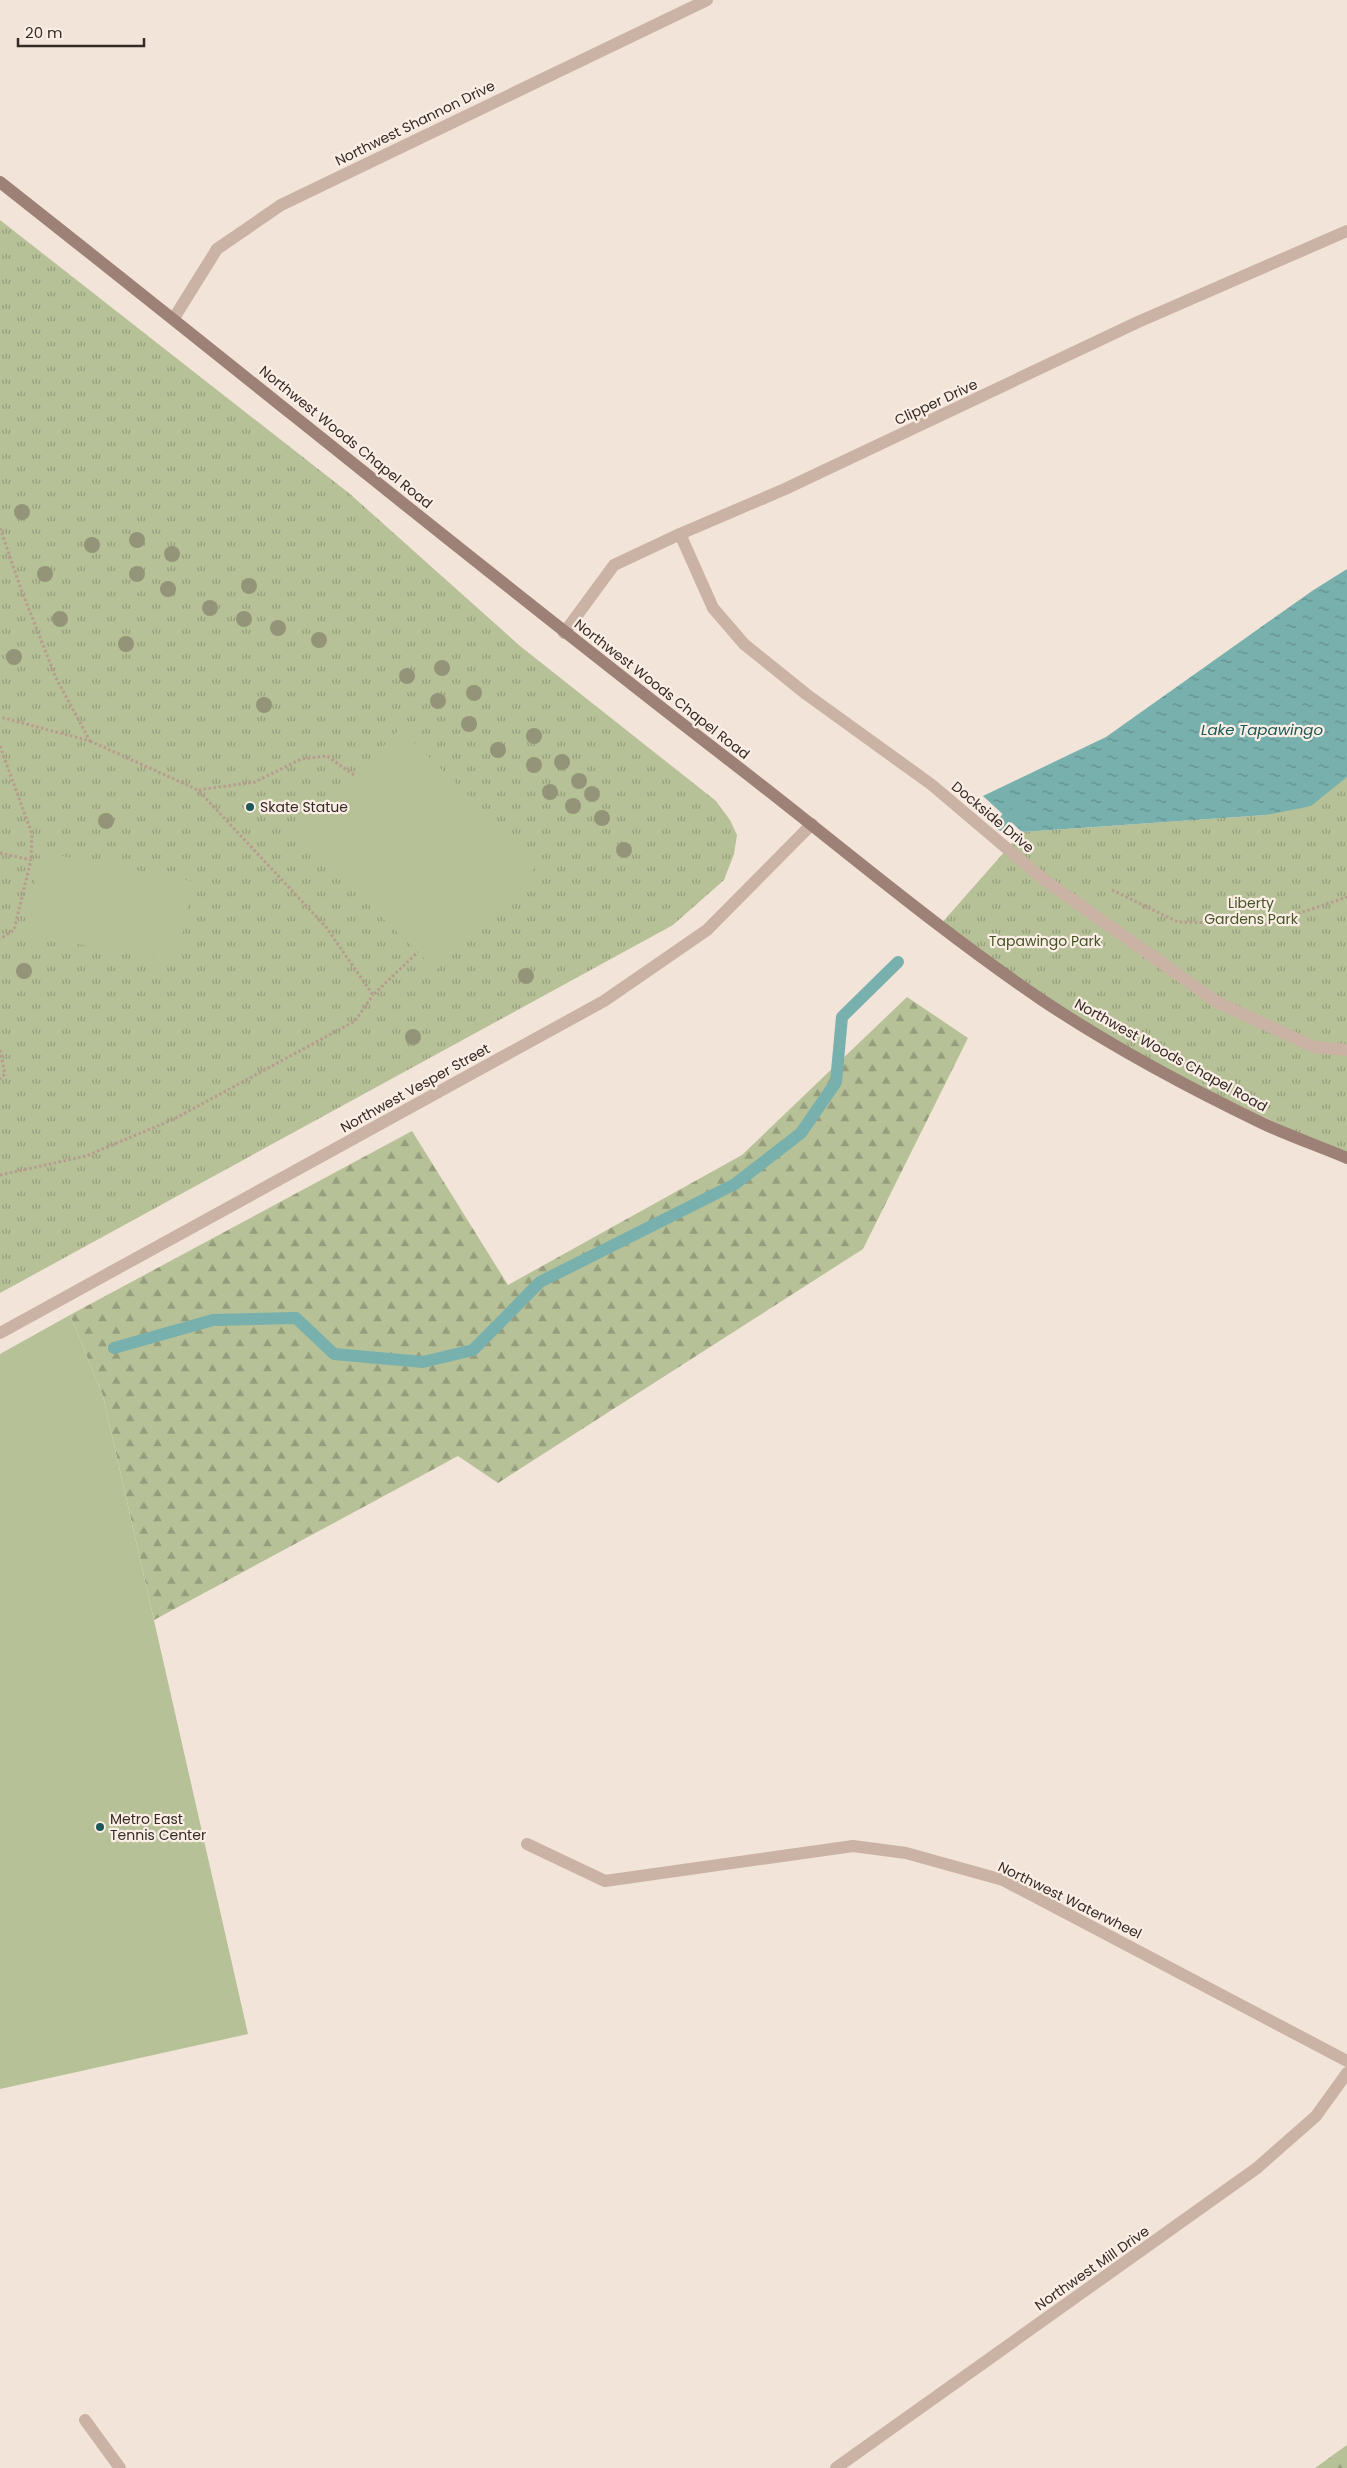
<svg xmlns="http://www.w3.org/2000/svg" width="1347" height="2468" font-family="Poppins,sans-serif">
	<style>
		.forest { fill: url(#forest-firs) }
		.park { fill: url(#park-tufts) }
		.pitch { fill: #b7c198 }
		.water { fill: url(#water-ripples) }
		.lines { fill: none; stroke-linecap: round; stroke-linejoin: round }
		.stream { stroke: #77b0ad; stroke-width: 12 }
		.path { stroke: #b69c8e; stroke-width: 3; stroke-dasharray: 2.5 2.5; stroke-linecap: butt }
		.minor { stroke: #cab2a4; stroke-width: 12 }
		.secondary { stroke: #9e8176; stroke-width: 12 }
		.tree { fill: #949578 }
		.poi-dot { fill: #1b5857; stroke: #faeee5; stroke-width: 2 }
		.labels { text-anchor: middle; stroke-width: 4.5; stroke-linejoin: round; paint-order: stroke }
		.street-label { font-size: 14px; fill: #352a26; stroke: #faeee5 }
		.poi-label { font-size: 14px; fill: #352a26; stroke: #faeee5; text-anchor: start }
		.park-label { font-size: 14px; fill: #485429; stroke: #faeee5 }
		.water-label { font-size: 15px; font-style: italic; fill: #1b5857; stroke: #faeee5 }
	</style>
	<defs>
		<pattern id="forest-firs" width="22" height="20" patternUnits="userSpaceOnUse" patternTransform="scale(1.25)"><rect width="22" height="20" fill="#b7c198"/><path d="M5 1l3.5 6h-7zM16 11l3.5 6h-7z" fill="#969d7c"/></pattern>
		<pattern id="park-tufts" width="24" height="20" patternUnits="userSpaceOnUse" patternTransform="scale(1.25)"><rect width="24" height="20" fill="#b7c198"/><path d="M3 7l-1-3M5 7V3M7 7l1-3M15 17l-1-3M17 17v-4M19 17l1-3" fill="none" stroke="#969d7c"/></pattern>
		<pattern id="water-ripples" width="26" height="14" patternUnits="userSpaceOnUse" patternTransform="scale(1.25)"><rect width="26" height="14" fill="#77b0ad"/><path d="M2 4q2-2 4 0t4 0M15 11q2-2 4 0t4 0" fill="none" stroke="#628f8d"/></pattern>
	</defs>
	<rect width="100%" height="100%" fill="#f2e4d8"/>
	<g class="forest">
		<path d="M907,997l61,41 -105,211 -365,234 -40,-27 -304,164 -51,-224 -33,-81 342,-184 96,154 234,-130z"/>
		<path d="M1347,2445v23h-32z"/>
	</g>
	<g class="park">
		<path d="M0,220l350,274 170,152 196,155 14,19 7,15 -3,19 -10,26 -51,45 -673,368z"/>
		<path d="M1347,777v379l-208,-98 -200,-132 83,-94 244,-17z"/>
	</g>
	<g class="pitch">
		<path d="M400,729l139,135 -103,106 -139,-136z"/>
		<path d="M41,852l151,29 -15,82 -152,-29z"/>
		<path d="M70,1315l33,81 145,638 -248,55v-735z"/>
	</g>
	<path class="water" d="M1347,569v208l-36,29 -45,9 -244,17 -39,-36 123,-59 206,-146z"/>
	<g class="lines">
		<g class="stream">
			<path d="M1002,825l5,-7 14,-7"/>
			<path d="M114,1348l99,-28 83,-2 38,36 89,8 50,-12 67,-68 195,-98 66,-51 35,-51 6,-65 56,-55"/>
		</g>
		<g class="path">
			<path d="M0,528l21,61 35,89 34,63 -90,-24"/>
			<path d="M90,741l108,49"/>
			<path d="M0,746l32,88 -1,26"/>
			<path d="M354,775l-27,-19 -26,3 -46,23 -57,8 128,137 47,68 45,-43"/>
			<path d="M0,853l31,7 -17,70 -14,9"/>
			<path d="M1112,890l66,32 89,2 80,-27"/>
			<path d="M0,1050l5,24 -5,5"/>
			<path d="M0,1175l86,-19 88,-37 181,-98 18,-26"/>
		</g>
		<g class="minor">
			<path d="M174,318l43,-69 64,-44 426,-205"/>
			<path d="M680,534l33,74 31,36 62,50 126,91 111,94 174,123 97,45 33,3"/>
			<path d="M564,633l50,-68 66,-31 105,-45 353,-167 209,-91"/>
			<path d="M0,1333l604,-332 103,-71 105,-106"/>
			<path d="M527,1844l78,37 248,-35 53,7 97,27 344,181"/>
			<path d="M85,2420l35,48"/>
			<path d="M836,2468l421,-300 59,-52 31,-43"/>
		</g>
		<path class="secondary" d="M0,182c244,192 484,389 729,578 104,80 204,166 313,240 69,46 145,87 220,123 27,13 57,23 85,35"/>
	</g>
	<g class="tree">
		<circle cx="22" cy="512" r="8"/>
		<circle cx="137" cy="540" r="8"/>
		<circle cx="92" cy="545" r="8"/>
		<circle cx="172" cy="554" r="8"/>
		<circle cx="45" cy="574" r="8"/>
		<circle cx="137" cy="574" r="8"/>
		<circle cx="249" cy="586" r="8"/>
		<circle cx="168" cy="589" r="8"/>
		<circle cx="210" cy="608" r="8"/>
		<circle cx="60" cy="619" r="8"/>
		<circle cx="244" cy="619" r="8"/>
		<circle cx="278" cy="628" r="8"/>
		<circle cx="319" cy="640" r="8"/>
		<circle cx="126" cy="644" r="8"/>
		<circle cx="14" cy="657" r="8"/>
		<circle cx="442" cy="668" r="8"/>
		<circle cx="407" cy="676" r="8"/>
		<circle cx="474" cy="693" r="8"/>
		<circle cx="438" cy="701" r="8"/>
		<circle cx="264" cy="705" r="8"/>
		<circle cx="469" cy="724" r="8"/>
		<circle cx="534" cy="736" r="8"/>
		<circle cx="498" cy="750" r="8"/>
		<circle cx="562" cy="762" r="8"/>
		<circle cx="534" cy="765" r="8"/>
		<circle cx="579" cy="781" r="8"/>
		<circle cx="550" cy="792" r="8"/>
		<circle cx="592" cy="794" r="8"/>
		<circle cx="573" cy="806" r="8"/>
		<circle cx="602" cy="818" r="8"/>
		<circle cx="106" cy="821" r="8"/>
		<circle cx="624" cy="850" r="8"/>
		<circle cx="24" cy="971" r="8"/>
		<circle cx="526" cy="976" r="8"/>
		<circle cx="413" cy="1037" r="8"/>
	</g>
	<g class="poi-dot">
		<circle cx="250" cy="807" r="5"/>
		<circle cx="100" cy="1827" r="5"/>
	</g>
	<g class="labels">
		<g class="street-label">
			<text transform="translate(415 123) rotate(-26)" y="5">Northwest Shannon Drive</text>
			<text transform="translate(936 402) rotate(-25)" y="5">Clipper Drive</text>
			<text transform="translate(346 437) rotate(39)" y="5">Northwest Woods Chapel Road</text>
			<text transform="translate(662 689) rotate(38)" y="5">Northwest Woods Chapel Road</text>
			<text transform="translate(993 817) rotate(40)" y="5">Dockside Drive</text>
			<text transform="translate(1171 1055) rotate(29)" y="5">Northwest Woods Chapel Road</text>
			<text transform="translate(415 1088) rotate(-29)" y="5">Northwest Vesper Street</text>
			<text transform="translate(1070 1900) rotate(26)" y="5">Northwest Waterwheel</text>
			<text transform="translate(1092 2268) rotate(-35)" y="5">Northwest Mill Drive</text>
		</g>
		<g class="poi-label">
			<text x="260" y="812">Skate Statue</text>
			<text x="110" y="1824">Metro East<tspan x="110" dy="16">Tennis Center</tspan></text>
		</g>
		<g class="park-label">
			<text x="1251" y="908">Liberty<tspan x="1251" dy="16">Gardens Park</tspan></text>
			<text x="1045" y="946">Tapawingo Park</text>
		</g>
		<g class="water-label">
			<text x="1262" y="735">Lake Tapawingo</text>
		</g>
	</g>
	<path d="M18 38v8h126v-8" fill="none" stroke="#352a26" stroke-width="2.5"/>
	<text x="25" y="38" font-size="15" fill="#352a26" stroke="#faeee5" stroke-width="4" paint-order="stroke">20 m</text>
</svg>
